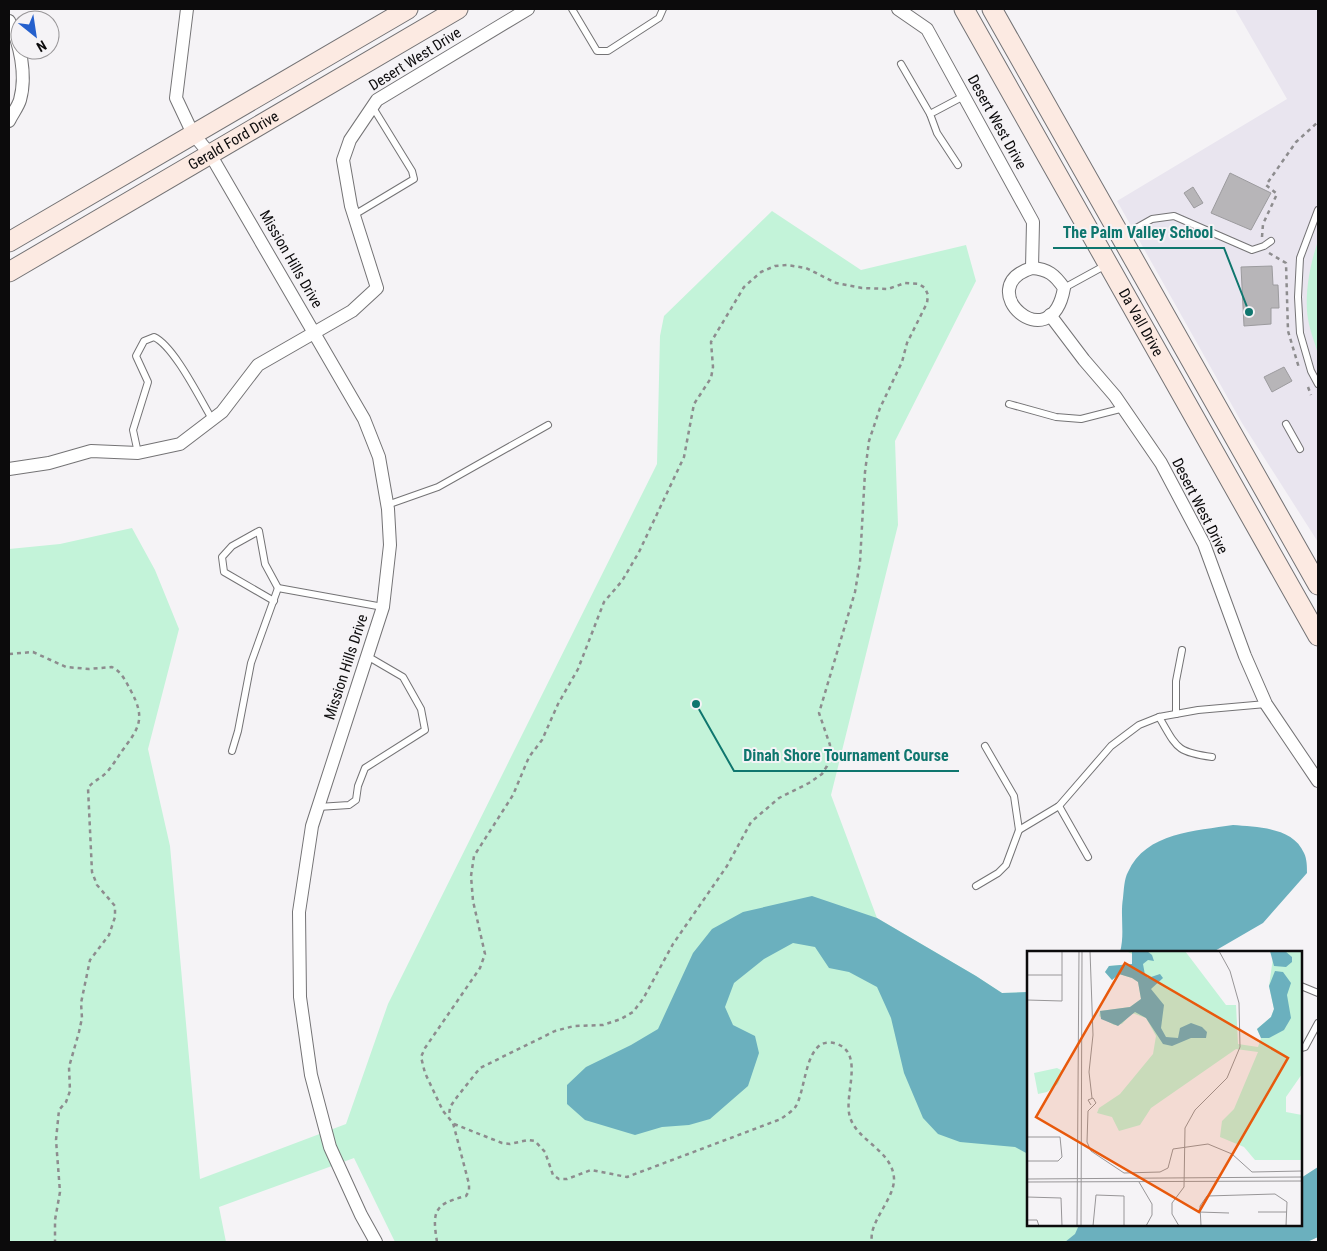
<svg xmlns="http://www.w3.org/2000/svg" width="1327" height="1251" font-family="'Roboto Condensed',sans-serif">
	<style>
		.built { fill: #e9e5ef }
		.green { fill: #c3f3d9 }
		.water { fill: #6bb0be }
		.building { fill: #b7b5b8; stroke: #9c9b9e }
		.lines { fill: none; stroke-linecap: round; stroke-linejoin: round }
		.lane-casing { stroke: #747375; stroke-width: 8 }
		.street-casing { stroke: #747375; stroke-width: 14 }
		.secondary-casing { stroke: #747375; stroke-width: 21 }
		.path { stroke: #8d8c8e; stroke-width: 2.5; stroke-dasharray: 4 4; stroke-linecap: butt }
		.lane { stroke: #fff; stroke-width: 6 }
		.street { stroke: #fff; stroke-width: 12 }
		.secondary { stroke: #fceae2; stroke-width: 19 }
		.labels { text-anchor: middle; stroke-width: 4; stroke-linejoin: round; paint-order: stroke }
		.street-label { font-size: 15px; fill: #0c0b0c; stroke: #f5f3f6 }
		.inset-road { fill: none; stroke: #989698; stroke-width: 1 }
		.view { fill: #e8590c; fill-opacity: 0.15; stroke: #e8590c; stroke-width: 2.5 }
		.inset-edge { fill: none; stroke: #0c0b0c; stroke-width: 2.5 }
		.leader { fill: none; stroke: #0f766e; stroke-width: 2 }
		.callout-dot { fill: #0f766e; stroke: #f5f3f6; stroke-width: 2 }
		.callout-label { font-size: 16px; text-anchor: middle; font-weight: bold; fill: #0f766e; stroke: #f5f3f6; stroke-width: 4; stroke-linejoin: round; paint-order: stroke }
	</style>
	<rect width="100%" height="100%" fill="#f5f3f6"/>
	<path class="built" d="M1235,9h83v533l-76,-119 -125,-222 170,-102z"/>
	<g class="green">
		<path d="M772,211l89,59 105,-25 10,36 -81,160 3,84 -67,270 46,123 99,58 26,17 26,-1v233h273v-47l17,-11v70l-11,5h-912l-41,-84 -135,49 7,35h-217v-693l51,-5 72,-16 23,42 24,59 -31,120 22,97 30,333 146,-55 42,-120 269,-540 3,-128 4,-20z"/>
		<path d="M1318,241v113c-3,-11 -8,-23 -10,-35 -4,-24 2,-55 10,-78z"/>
	</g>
	<g class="water">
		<path d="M1233,825c24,2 60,2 71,28 3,6 3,14 3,20l-44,50 -50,29h-93c5,-18 0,-35 3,-54 1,-8 1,-19 5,-26 18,-40 68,-41 105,-47z"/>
		<path d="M812,896l65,22 99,58 26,17 26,-1v162l-13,-7 -55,-5 -22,-8 -15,-16 -19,-45 -13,-55 -14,-31 -28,-15 -20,-4 -14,-21 -22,-4 -29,16 -30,24 -9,24 8,18 22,11 4,17 -11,33 -38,33 -21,6 -27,2 -27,8 -50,-15 -18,-16v-19l19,-18 45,-22 27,-16 35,-76 19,-24 31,-17z"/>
		<path d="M1318,1167v70l-11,5h-242l10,-8 4,-9h222v-47z"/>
	</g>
	<g class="building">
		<path d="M1230,173l41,20 -20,37 -40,-17z"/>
		<path d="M1193,187l10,16 -9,5 -10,-15z"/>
		<path d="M1272,266l1,19h5l1,23h-8v16l-27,2 -3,-59z"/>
		<path d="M1284,367l8,14 -20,11 -8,-15z"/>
	</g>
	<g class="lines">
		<defs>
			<g id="lane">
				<path d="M572,9l25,42h11l51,-33 4,-9"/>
				<path d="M901,64l29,50"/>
				<path d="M958,165l-21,-32 -7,-19 34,-18"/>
				<path d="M1318,210l-18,48 -2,39 2,36 11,38 7,13"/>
				<path d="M354,215l60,-36 -2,-8 -40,-65"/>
				<path d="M1122,236l30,-17 22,-3 78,34 12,-4 7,-5"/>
				<path d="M1064,288l42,-23"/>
				<path d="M1009,404l47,13 25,2 43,-11"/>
				<path d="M1286,424l14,25"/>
				<path d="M138,453l-5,-23 15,-48 -12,-26 8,-15 10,-4c20,9 46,62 58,82"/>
				<path d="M387,505l51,-18 110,-62"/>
				<path d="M274,601l-50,-29 -2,-15 10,-11 27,-15 6,33 13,24"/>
				<path d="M1176,714v-33l6,-31"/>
				<path d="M1159,717c18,30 16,35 53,40"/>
				<path d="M232,751l6,-20 13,-68 27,-75 105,19"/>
				<path d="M1059,806l29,51"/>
				<path d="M318,807l31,-2 7,-5 2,-14 7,-18 60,-38 -4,-21 -18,-32 -36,-21"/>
				<path d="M1019,830l40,-24 52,-60 28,-21 20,-8 39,-7 68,-6"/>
				<path d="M976,886l22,-13 8,-8 13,-35 -5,-34 -29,-50"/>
				<path d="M1301,986l17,7"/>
				<path d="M1301,1048l4,-1 13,-24"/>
			</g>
			<g id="street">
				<path d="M187,9l-11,89 17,36 17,20 154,265 15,38 9,52 2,36 -7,62 -71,219 -13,86 1,85 11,78 19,72 31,68 15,27"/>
				<path d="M898,9l29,20 106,193 -1,46"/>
				<path d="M9,21c11,22 18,54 11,79 -2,7 -8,14 -11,21"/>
				<path d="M1032,268c16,1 23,7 32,20 -13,74 -94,-1 -32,-20z"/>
				<path d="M1050,315l34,45 31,36 46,67 43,81 41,112 21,48 52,77"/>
				<path d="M9,469l40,-6 42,-12 47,2 42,-9 42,-32 36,-47 94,-54 25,-23 -26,-82 -8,-46 7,-20 27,-40 151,-91"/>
			</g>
			<g id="secondary">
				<path id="s1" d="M964,9l354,627"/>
				<path d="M992,9l326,576"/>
				<path d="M9,242l399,-233"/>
				<path id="s2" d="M9,272l449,-263"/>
			</g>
		</defs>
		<use href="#lane" class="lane-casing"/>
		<use href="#street" class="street-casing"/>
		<use href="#secondary" class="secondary-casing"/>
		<g class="path">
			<path d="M1262,237l1,-13 14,-30 -11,-9 30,-43 22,-20"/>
			<path d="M1269,253l17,10 2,68 11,37"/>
			<path d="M1308,387l3,8"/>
			<path d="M9,654l24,-2 33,15 23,2 23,-2c10,5 14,15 19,24 15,28 8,37 -9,60 -5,7 -10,16 -16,22 -6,6 -13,8 -18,15l4,84 5,13 18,21v11l-6,18 -19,25 -9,43 1,15 -3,14 -10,35 1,24 -4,11 -7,8 -3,30 4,52 -5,28v22"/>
			<path d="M454,1124l48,19 8,1 18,-4 7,1 10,11 8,23 6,4h8l24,-9 36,7 154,-58c5,-4 12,-8 15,-13 9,-16 9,-53 26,-62 4,-2 10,-2 15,0 28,10 6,52 13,73 7,24 42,33 44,61 1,21 -26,44 -22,64"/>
			<path d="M437,1242c-5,-31 -3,-38 29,-46l3,-5v-7l-16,-61 -10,-12 -18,-38 -4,-16 4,-9 55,-80 5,-14 -12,-53 -2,-25 3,-20 39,-61 16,-38 13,-17 16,-36 20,-35 26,-67 18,-21 17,-29 45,-95 10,-53 17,-26 2,-11 -2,-25 33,-55 17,-15 14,-6 12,-1 19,3 30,15 26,5 26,1 17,-6 14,1 6,4 3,7 -1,8 -20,40 -5,19 -22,46 -11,33 -4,31 -5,90 -5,30 -36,121 11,32 -3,21 -5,8 -13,9 -30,15 -28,24 -24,44 -54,78 -30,55 -10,13 -12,7 -18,6 -29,1 -19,5 -75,37 -23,29 -7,10 -1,9"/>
		</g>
		<use href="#lane" class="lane"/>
		<use href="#street" class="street"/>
		<use href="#secondary" class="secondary"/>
	</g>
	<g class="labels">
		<g class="street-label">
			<text transform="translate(415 59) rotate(-32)" y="5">Desert West Drive</text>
			<text transform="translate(997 122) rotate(61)" y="5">Desert West Drive</text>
			<text dy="5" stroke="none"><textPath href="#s2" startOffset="260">Gerald Ford Drive</textPath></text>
			<text transform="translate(291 259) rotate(60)" y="5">Mission Hills Drive</text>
			<text dy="5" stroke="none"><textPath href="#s1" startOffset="360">Da Vall Drive</textPath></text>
			<text transform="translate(1200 506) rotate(63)" y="5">Desert West Drive</text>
			<text transform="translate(346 667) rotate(-72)" y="5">Mission Hills Drive</text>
		</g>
	</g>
	<g transform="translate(1027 951)">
		<rect width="275" height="275" fill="#f5f3f6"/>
		<path d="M99,0h59l41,54h10l2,39 20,3 3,-9 -4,-9 14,-12 3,-8 -5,-23 4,-28 -3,-7h32v123l-16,23v15l16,3v45h-47l-11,-13 -24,-10 2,-16 12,-12 24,-57 -22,-3 -85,59 -11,17 -21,6 -7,-14 -15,-4 2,-5 21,-14 33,-40 3,-18 -10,-18 -14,-5 -10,11 -8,1 -15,-9 1,-5 30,-4 11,-8 -3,-17 -6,-4 -13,-4 -7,6 -7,-8 4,-6 23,-2v-10zM30,117l6,3 -5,13 -11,8 -9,2 -4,-21z" fill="#c3f3d9"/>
		<path d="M105,0h15l5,4 2,6 -6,-1 -5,4 2,11 3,3 12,-4 3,4 -12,11 13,16 -3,23 5,9 12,1 2,-10 11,-5 11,4 5,5 -1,6h-15l-19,8 -9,-2 -17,-26 -11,-6 -17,14 -17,-7 -1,-8 30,-4 11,-8 -3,-17 -6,-4 -13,-4 -7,6 -7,-8 4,-6 23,-2zM258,0l7,6v5l-6,5 -12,-1 -4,-15zM248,20l8,1 8,11 -4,12 4,23 -7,12 -15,8h-8l-4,-9 14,-12 3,-8 -5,-23z" fill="#6bb0be"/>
		<path class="inset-road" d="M63,0l3,84 -4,37 3,26M1,24h34M0,49l35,1v-50M64,154l-3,-5 5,-2 3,5 -8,8 -1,31 4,9 33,22 36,-1 8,-4 5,-19 35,-5 24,10 20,18 50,-1M0,186h33l2,20 -4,4h-31M0,228l275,-2M0,231l275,-1M112,231l13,22v11l-6,11M0,246l34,1 1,28M172,261l30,1M231,261h29M0,269h10l2,6M50,275l2,-275M54,275l1,-275M66,275l3,-31 28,1v30M152,275l-7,-12v-11l12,-16 1,-59 10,-18 32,-32 13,-31 -1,-44 -9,-32 -11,-20M174,275l-1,-20 7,-10 68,-2 12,8 -1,24"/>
		<path class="view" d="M98,12l163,95 -89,154 -163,-95z"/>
		<rect width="275" height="275" class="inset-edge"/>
	</g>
	<path class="leader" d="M1249 312L1224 248H1053M696 704L734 771H959"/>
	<g class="callout-dot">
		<circle cx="1249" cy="312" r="5"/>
		<circle cx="696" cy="704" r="5"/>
	</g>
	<g class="callout-label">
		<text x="1138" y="238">The Palm Valley School</text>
		<text x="846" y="761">Dinah Shore Tournament Course</text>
	</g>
	<rect width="1327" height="1251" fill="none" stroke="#0c0b0c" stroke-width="20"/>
	<g transform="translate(35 35) rotate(150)"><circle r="24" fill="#f5f3f6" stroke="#989698"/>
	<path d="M0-4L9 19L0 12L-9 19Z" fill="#2560cd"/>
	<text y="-8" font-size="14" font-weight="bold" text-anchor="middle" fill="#0c0b0c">N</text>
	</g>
</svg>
